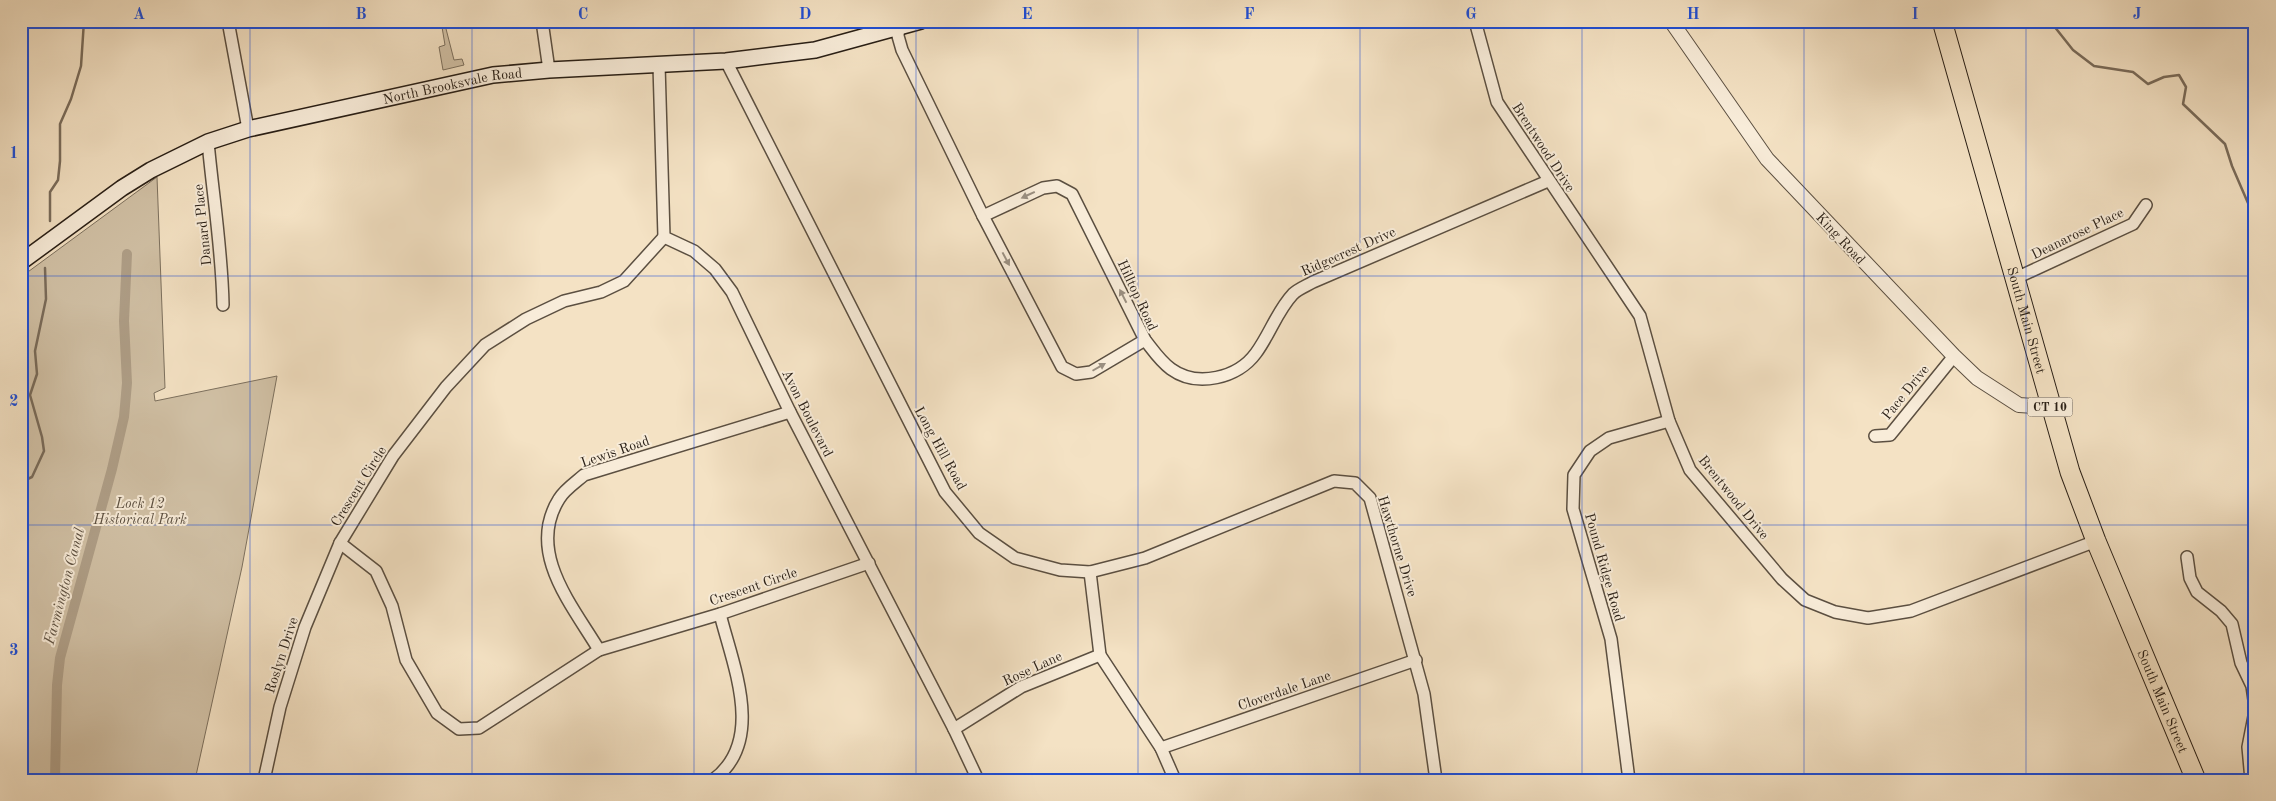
<svg xmlns="http://www.w3.org/2000/svg" width="2276" height="801" font-family="'Old Standard TT',serif">
	<style>
		.green { fill: #d1c1a6; stroke: #7c705e }
		.water { fill: #af9f88; stroke: #796b5a }
		.lines { fill: none; stroke-linecap: round; stroke-linejoin: round }
		.stream { stroke: #796b5a; stroke-width: 2.5 }
		.canal { stroke: #af9f88; stroke-width: 10 }
		.minor-casing { stroke: #5b4f41; stroke-width: 14 }
		.tertiary-casing { stroke: #5b4f41; stroke-width: 16 }
		.secondary-casing { stroke: #281e15; stroke-width: 18 }
		.trunk-casing { stroke: #281e15; stroke-width: 21 }
		.minor { stroke: #f8ecd9; stroke-width: 11 }
		.tertiary { stroke: #f8ecd9; stroke-width: 14 }
		.secondary { stroke: #f8ecd9; stroke-width: 15 }
		.trunk { stroke: #f4e2c4; stroke-width: 19 }
		.oneway { fill: #9a8f81 }
		.grid { fill: none; stroke: #1d4ed8; stroke-width: 1; stroke-opacity: 0.55 }
		.labels { text-anchor: middle; stroke-width: 4; stroke-linejoin: round; paint-order: stroke }
		.shield { fill: #f8ecd9; stroke: #665c50; stroke-width: 1 }
		.shield-label { font-size: 12px; font-weight: bold; fill: #281e15 }
		.street-label { font-size: 14px; fill: #281e15; stroke: #f8ecd9 }
		.park-label { font-size: 14px; font-style: italic; fill: #5b4f40; stroke: #f8ecd9 }
		.water-label { font-size: 15px; font-style: italic; fill: #5e5243; stroke: #f8ecd9 }
		.neatline { fill: none; stroke: #1d4ed8; stroke-width: 2 }
		.grid-label { font-size: 16px; text-anchor: middle; font-weight: bold; fill: #1d4ed8 }
	</style>
	<rect width="100%" height="100%" fill="#f4e2c4"/>
	<filter id="stains"><feTurbulence type="fractalNoise" baseFrequency=".004" numOctaves="4"/><feColorMatrix values="0 0 0 0 .2 0 0 0 0 .09 0 0 0 0 .02 0 0 0 .5 -.17"/></filter>
	<radialGradient id="worn" r=".72"><stop offset=".6" stop-color="#630" stop-opacity="0"/><stop offset="1" stop-color="#630" stop-opacity=".3"/></radialGradient>
	<g class="green">
		<path d="M21,21h2l-2,229z"/>
		<path d="M441,21h3l10,39 8,-1 2,6 -21,5 -4,-23 6,-2z"/>
		<path d="M157,177l8,211 -11,5 1,8 122,-25 -35,191 -47,213h-174v-48l7,23 -7,-37v-441z"/>
	</g>
	<path class="water" d="M57,715l2,4 -2,36 -2,-3 -2,2 1,-36z"/>
	<g class="lines">
		<g class="stream">
			<path d="M2050,21l23,29 21,16 39,6 15,12 16,-7 15,-2 7,12 -3,17 42,40 7,22 19,44h4"/>
			<path d="M50,221v-29l8,-12 2,-19v-37l11,-25 10,-33 3,-45"/>
			<path d="M21,482l11,-5 12,-26 -2,-14 -12,-42 7,-21 -2,-23 11,-52 -1,-31"/>
		</g>
		<path class="canal" d="M55,780l2,-95 3,-27 52,-189 12,-52 3,-34 -3,-62 3,-67"/>
		<defs>
			<g id="minor">
				<path d="M228,21l20,108"/>
				<path d="M542,21l7,49"/>
				<path d="M1475,21l22,81 143,214 29,105 21,49 92,109 23,21 30,12 33,6 43,-7 185,-70"/>
				<path d="M899,22l-1,14 4,14 81,166 79,151 14,7 15,-2 54,-32"/>
				<path d="M726,61l219,431 34,41 36,25 45,12 30,2 55,-14 189,-77 21,2 15,15 54,196 12,86"/>
				<path d="M659,65l5,172 30,14 21,18 17,23 58,120 164,317 24,51"/>
				<path d="M208,142c5,54 14,108 15,163"/>
				<path d="M983,216l60,-28 14,-2 15,8 73,146c8,10 15,21 26,29 26,19 67,9 85,-16 14,-19 21,-42 37,-59 5,-5 13,-8 20,-12l235,-101"/>
				<path d="M2014,279l119,-55 13,-19"/>
				<path d="M1875,436l15,-1 64,-79"/>
				<path d="M340,543l36,28 16,35 14,54 31,53 22,16 20,-1 120,-78 121,-36 149,-51"/>
				<path d="M2187,557l3,21 7,14 24,19 11,13 9,39 11,23 3,21"/>
				<path d="M1090,572l10,83 61,93 14,32"/>
				<path d="M599,650c-27,-45 -73,-98 -40,-151 5,-9 17,-17 25,-24l206,-63"/>
				<path d="M954,729l67,-42 79,-32"/>
				<path d="M1161,748l255,-88"/>
				<path d="M264,780l16,-73 25,-80 35,-84 53,-87 53,-69 39,-42 41,-26 38,-18 37,-9 23,-11 40,-44"/>
				<path d="M713,780c53,-39 20,-114 7,-166"/>
				<path d="M1629,780l-18,-141 -38,-130 1,-34 16,-24 19,-13 60,-17"/>
				<path d="M2251,780l-3,-33 7,-36"/>
			</g>
			<path id="tertiary" d="M1671,21l96,138 187,197 23,22 42,27 31,2"/>
			<g id="secondary">
				<path id="s1" d="M21,262l101,-74 29,-18 57,-28 40,-13 245,-54 56,-5 177,-9 89,-11 106,-29"/>
			</g>
			<g id="trunk">
				<path id="s2" d="M1942,21l128,451 26,69 100,239"/>
			</g>
		</defs>
		<use href="#minor" class="minor-casing"/>
		<use href="#tertiary" class="tertiary-casing"/>
		<use href="#secondary" class="secondary-casing"/>
		<use href="#trunk" class="trunk-casing"/>
		<use href="#minor" class="minor"/>
		<use href="#tertiary" class="tertiary"/>
		<use href="#secondary" class="secondary"/>
		<use href="#trunk" class="trunk"/>
	</g>
	<defs><path id="oneway-solid" d="M-6-.8H1V-3.2L6.5 0L1 3.2V.8H-6Z" transform="scale(1.25)"/></defs>
	<g class="oneway">
		<use href="#oneway-solid" transform="translate(1028 195) rotate(155)"/>
		<use href="#oneway-solid" transform="translate(1006 259) rotate(62)"/>
		<use href="#oneway-solid" transform="translate(1123 296) rotate(-117)"/>
		<use href="#oneway-solid" transform="translate(1099 367) rotate(-30)"/>
	</g>
	<path class="grid" d="M250,21v759M472,21v759M694,21v759M916,21v759M1138,21v759M1360,21v759M1582,21v759M1804,21v759M2026,21v759M21,276h2234M21,525h2234"/>
	<g class="labels">
		<rect class="shield" x="2027.5" y="397.5" width="45" height="19" rx="4"/>
		<g class="shield-label">
			<text x="2050" y="411">CT 10</text>
		</g>
		<g class="street-label">
			<text dy="5" stroke="none"><textPath href="#s1" startOffset="474">North Brooksvale Road</textPath></text>
			<text transform="translate(1544 147) rotate(57)" y="5">Brentwood Drive</text>
			<text transform="translate(202 225) rotate(-96)" y="5">Danard Place</text>
			<text transform="translate(2077 233) rotate(-26)" y="5">Deanarose Place</text>
			<text transform="translate(1841 238) rotate(47)" y="5">King Road</text>
			<text transform="translate(1348 251) rotate(-24)" y="5">Ridgecrest Drive</text>
			<text transform="translate(1138 295) rotate(65)" y="5">Hilltop Road</text>
			<text dy="5" stroke="none"><textPath href="#s2" startOffset="311">South Main Street</textPath></text>
			<text transform="translate(1905 392) rotate(-51)" y="5">Pace Drive</text>
			<text transform="translate(808 413) rotate(63)" y="5">Avon Boulevard</text>
			<text transform="translate(941 448) rotate(61)" y="5">Long Hill Road</text>
			<text transform="translate(615 451) rotate(-19)" y="5">Lewis Road</text>
			<text transform="translate(358 486) rotate(-58)" y="5">Crescent Circle</text>
			<text transform="translate(1734 497) rotate(51)" y="5">Brentwood Drive</text>
			<text transform="translate(1398 546) rotate(73)" y="5">Hawthorne Drive</text>
			<text transform="translate(1605 567) rotate(74)" y="5">Pound Ridge Road</text>
			<text transform="translate(753 586) rotate(-19)" y="5">Crescent Circle</text>
			<text transform="translate(281 655) rotate(-72)" y="5">Roslyn Drive</text>
			<text transform="translate(1032 668) rotate(-25)" y="5">Rose Lane</text>
			<text transform="translate(1284 690) rotate(-19)" y="5">Cloverdale Lane</text>
			<text dy="5" stroke="none"><textPath href="#s2" startOffset="716">South Main Street</textPath></text>
		</g>
		<g class="park-label">
			<text x="140" y="508">Lock 12<tspan x="140" dy="16">Historical Park</tspan></text>
		</g>
		<g class="water-label">
			<text transform="translate(64 586) rotate(-75)" y="5">Farmington Canal</text>
		</g>
	</g>
	<rect width="2276" height="801" fill="none" stroke="#f4e2c4" stroke-width="55"/>
	<rect x="28" y="28" width="2220" height="746" class="neatline"/>
	<g class="grid-label">
		<text x="139" y="19">A</text>
		<text x="361" y="19">B</text>
		<text x="583" y="19">C</text>
		<text x="805" y="19">D</text>
		<text x="1027" y="19">E</text>
		<text x="1249" y="19">F</text>
		<text x="1471" y="19">G</text>
		<text x="1693" y="19">H</text>
		<text x="1915" y="19">I</text>
		<text x="2137" y="19">J</text>
		<text x="14" y="158">1</text>
		<text x="14" y="406">2</text>
		<text x="14" y="655">3</text>
	</g>
	<rect width="100%" height="100%" filter="url(#stains)"/>
	<rect width="100%" height="100%" fill="url(#worn)"/>
</svg>
